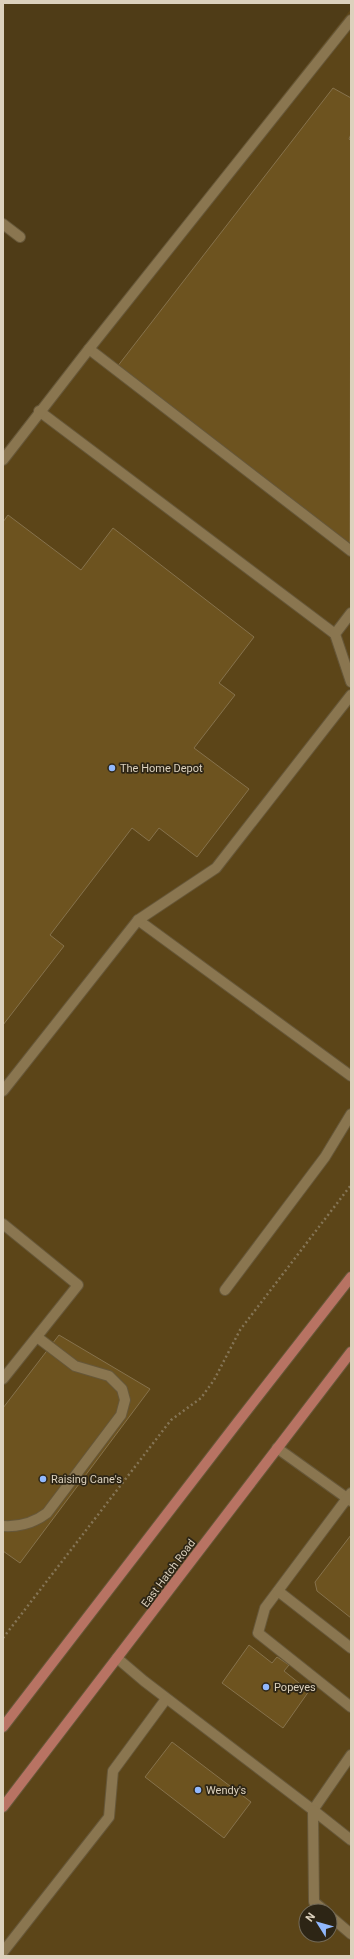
<svg xmlns="http://www.w3.org/2000/svg" width="354" height="1959" font-family="Roboto,sans-serif">
	<style>
		.built { fill: #5c4518; fill-rule: evenodd }
		.building { fill: #6d531f; stroke: #86724c }
		.lines { fill: none; stroke-linecap: round; stroke-linejoin: round }
		.minor-casing { stroke: #665739; stroke-width: 12 }
		.major-casing { stroke: #665739; stroke-width: 12 }
		.path { stroke: #857556; stroke-width: 2.5; stroke-dasharray: 2 3; stroke-linecap: butt }
		.minor { stroke: #8a7650; stroke-width: 10 }
		.major { stroke: #b87363; stroke-width: 10 }
		.poi-dot { fill: #91b8fd; stroke: #2d2515; stroke-width: 1.5 }
		.labels { text-anchor: middle; stroke-width: 3.5; stroke-linejoin: round; paint-order: stroke }
		.poi-label { font-size: 11px; fill: #dcd1bd; stroke: #2d2515; text-anchor: start }
		.street-label { font-size: 11px; fill: #dcd1bd; stroke: #2d2515 }
	</style>
	<rect width="100%" height="100%" fill="#4f3c17"/>
	<path class="built" d="M351,9v1947h-348v-1506zM306,1911h24v24h-24z"/>
	<g class="building">
		<path d="M333,88l18,10v36l-2,5 2,2 -1,404 -233,-178z"/>
		<path d="M8,515l73,55 32,-42 141,109 -35,46 16,12 -41,53 55,41 -52,68 -38,-29 -10,13 -17,-13 -82,107 14,11 -61,79v-503z"/>
		<path d="M59,1335l91,54 -130,174 -17,-12v-143z"/>
		<path d="M351,1535v83l-34,-27 -2,-9z"/>
		<path d="M249,1645l23,18 5,-6 12,8 -5,6 25,20 -26,37 -61,-45z"/>
		<path d="M172,1742l79,60 -27,36 -79,-61z"/>
	</g>
	<g class="lines">
		<defs>
			<g id="minor">
				<path d="M351,20l-262,329 262,202"/>
				<path d="M3,224l17,13"/>
				<path d="M39,411l296,223"/>
				<path d="M3,460l86,-111"/>
				<path d="M351,613l-16,21 16,48"/>
				<path d="M138,920l213,156"/>
				<path d="M3,1091l135,-171 78,-52 135,-173"/>
				<path d="M3,1224l75,61 -75,94"/>
				<path d="M225,1290l100,-133 26,-43"/>
				<path d="M277,1448l74,53"/>
				<path d="M351,1493l-86,115 -7,25 93,74"/>
				<path d="M3,1526c16,1 31,-3 44,-13l74,-98 4,-15 -3,-11 -13,-13 -34,-10 -38,-29"/>
				<path d="M278,1591l73,57"/>
				<path d="M117,1658l27,23 169,129 38,-55"/>
				<path d="M325,1911l-11,-9 -1,-92 38,30"/>
				<path d="M330,1916l21,18"/>
				<path d="M3,1952l106,-135 4,-46 53,-72"/>
			</g>
			<g id="major">
				<path d="M3,1727l234,-304 114,-146"/>
				<path d="M3,1807l348,-455"/>
			</g>
		</defs>
		<use href="#minor" class="minor-casing"/>
		<use href="#major" class="major-casing"/>
		<path class="path" d="M3,1638l168,-218 30,-22 13,-18 26,-50 111,-145"/>
		<use href="#minor" class="minor"/>
		<use href="#major" class="major"/>
	</g>
	<g class="poi-dot">
		<circle cx="112" cy="768" r="4"/>
		<circle cx="43" cy="1479" r="4"/>
		<circle cx="266" cy="1687" r="4"/>
		<circle cx="198" cy="1790" r="4"/>
	</g>
	<g class="labels">
		<g class="poi-label">
			<text x="120" y="772">The Home Depot</text>
			<text x="51" y="1483">Raising Cane's</text>
			<text x="274" y="1691">Popeyes</text>
			<text x="206" y="1794">Wendy's</text>
		</g>
		<g class="street-label">
			<text transform="translate(168 1573) rotate(-53)" y="4">East Hatch Road</text>
		</g>
	</g>
	<rect width="354" height="1959" fill="none" stroke="#dcd1bd" stroke-width="8"/>
	<g transform="translate(318 1923) rotate(307)"><circle r="19" fill="#2d2515" stroke="#736a58"/>
	<path d="M0-3L7 15L0 10L-7 15Z" fill="#91b8fd"/>
	<text y="-6" font-size="11" font-weight="bold" text-anchor="middle" fill="#dcd1bd">N</text>
	</g>
</svg>
